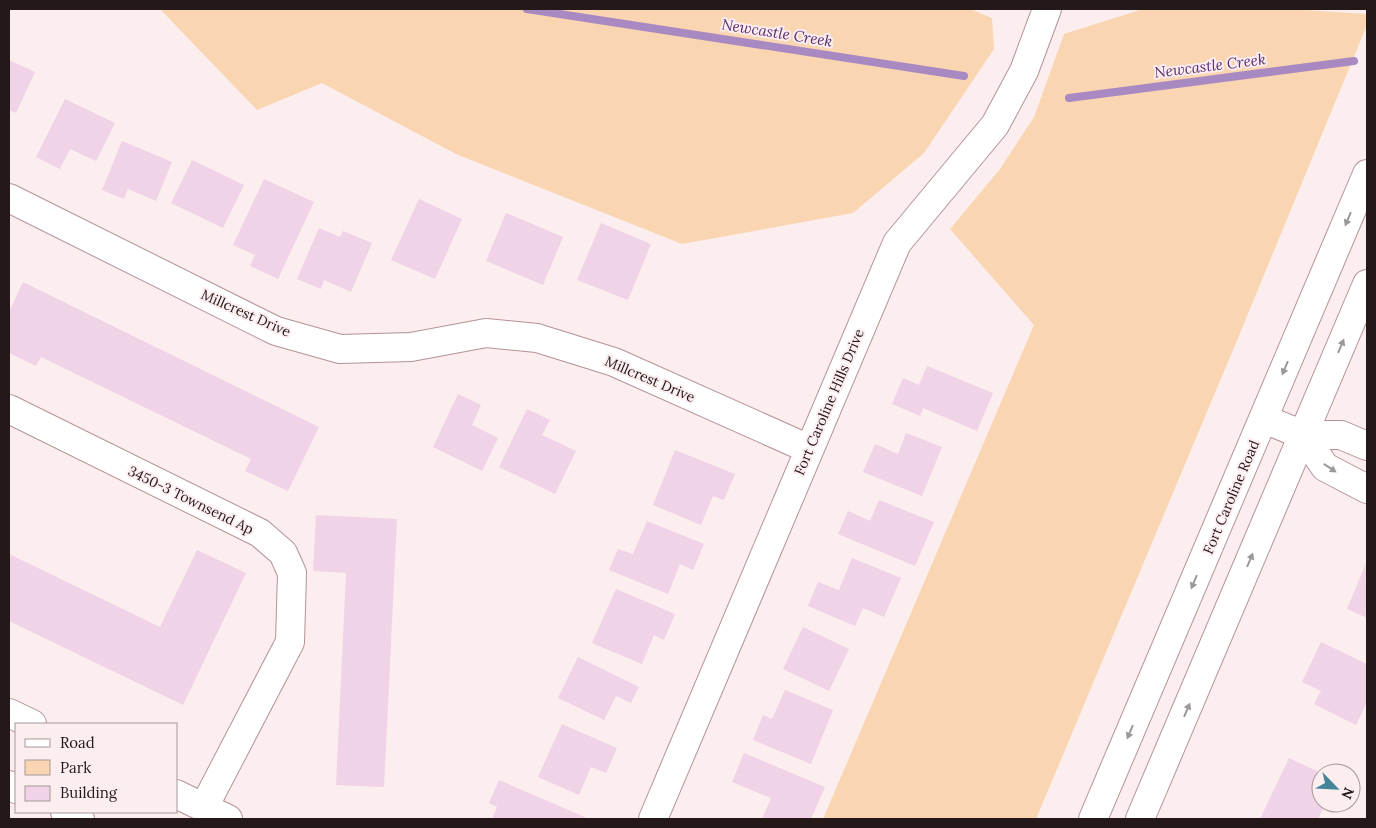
<svg xmlns="http://www.w3.org/2000/svg" width="1376" height="828" font-family="Lora,serif">
	<style>
		.green { fill: #f9d6b1 }
		.lines { fill: none; stroke-linecap: round; stroke-linejoin: round }
		.stream { stroke: #a989c1; stroke-width: 8 }
		.building { fill: #f0d3e6 }
		.minor-casing { stroke: #b49397; stroke-width: 30 }
		.minor { stroke: #fff; stroke-width: 28 }
		.oneway { fill: #9c9798 }
		.labels { text-anchor: middle; stroke-width: 4; stroke-linejoin: round; paint-order: stroke }
		.street-label { font-size: 14px; fill: #241819; stroke: #fcedef }
		.water-label { font-size: 15px; font-style: italic; fill: #592f74; stroke: #fcedef }
	</style>
	<rect width="100%" height="100%" fill="#fcedef"/>
	<g class="green">
		<path d="M160,9h810l22,9 2,31 -70,104 -71,60 -171,31 -226,-90 -134,-71 -65,27z"/>
		<path d="M1143,9h146l78,5v11l-129,313 -202,481h-213l211,-494 -84,-96 50,-60 34,-52 30,-83z"/>
	</g>
	<g class="lines">
		<g class="stream">
			<path d="M527,9l437,67"/>
			<path d="M1069,98l285,-37"/>
		</g>
	</g>
	<g class="building">
		<path d="M9,60l26,12 -19,41 -7,-3z"/>
		<path d="M65,99l50,24 -19,38 -26,-12 -10,20 -24,-12z"/>
		<path d="M122,141l50,21 -16,39 -28,-12 -4,10 -22,-9z"/>
		<path d="M192,160l52,25 -21,43 -52,-25z"/>
		<path d="M264,179l50,23 -36,77 -28,-13 5,-11 -22,-10z"/>
		<path d="M419,199l43,20 -27,60 -44,-19z"/>
		<path d="M506,213l57,24 -20,48 -57,-24z"/>
		<path d="M601,223l50,21 -23,56 -51,-20z"/>
		<path d="M319,228l21,9 3,-6 29,12 -21,49 -27,-12 -3,9 -24,-10z"/>
		<path d="M23,282l296,145 -31,64 -43,-20 6,-12 -210,-102 -5,9 -27,-13v-41z"/>
		<path d="M927,366l66,27 -16,38 -54,-23 -3,8 -28,-12 11,-26 16,7z"/>
		<path d="M458,394l23,11 -9,20 26,13 -16,33 -49,-24z"/>
		<path d="M527,409l23,11 -8,15 34,16 -21,43 -56,-27z"/>
		<path d="M906,433l36,14 -20,49 -59,-24 12,-28 23,10z"/>
		<path d="M675,450l60,24 -11,26 -11,-4 -12,29 -48,-20z"/>
		<path d="M879,500l55,22 -19,44 -77,-32 10,-23 22,10z"/>
		<path d="M316,515l81,4 -13,268 -48,-2 10,-212 -33,-2z"/>
		<path d="M647,521l57,23 -11,26 -13,-6 -12,30 -59,-24 9,-21 15,5z"/>
		<path d="M197,550l49,23 -63,132 -174,-84v-67l151,73z"/>
		<path d="M852,558l49,20 -17,39 -21,-9 -8,18 -47,-20 10,-24 21,8z"/>
		<path d="M1367,561v57l-20,-9z"/>
		<path d="M616,589l59,25 -11,26 -10,-5 -12,29 -50,-21z"/>
		<path d="M803,627l46,22 -20,42 -46,-22z"/>
		<path d="M1321,642l46,22v38l-11,23 -42,-21 7,-13 -19,-9z"/>
		<path d="M578,657l61,30 -8,16 -15,-7 -12,24 -46,-22z"/>
		<path d="M785,690l48,20 -22,54 -58,-24 10,-25 9,4z"/>
		<path d="M562,724l55,24 -11,25 -15,-6 -12,28 -41,-18z"/>
		<path d="M744,753l81,34 -14,32h-49l9,-21 -39,-16z"/>
		<path d="M1289,758l32,15v30h5l-8,16h-58z"/>
		<path d="M499,780l88,38v1h-95l5,-12 -8,-4z"/>
	</g>
	<g class="lines">
		<defs>
			<g id="minor">
				<path d="M9,198l267,133 64,18 71,-2 75,-14 51,5 77,24 195,87"/>
				<path d="M9,409l251,124 23,20 9,20 -2,69 -86,165"/>
				<path d="M1264,419l39,16h38l26,11"/>
				<path d="M1303,435l22,32 42,22"/>
				<path d="M9,713l23,11"/>
				<path d="M9,785l7,4"/>
				<path d="M176,794l52,25"/>
				<path d="M65,812l15,7"/>
				<path d="M653,819l244,-576 98,-118 29,-54 23,-62"/>
				<path d="M1093,819l274,-645"/>
				<path d="M1140,819l227,-535"/>
			</g>
		</defs>
		<use href="#minor" class="minor-casing"/>
		<use href="#minor" class="minor"/>
	</g>
	<defs><path id="oneway-solid" d="M-6-.8H1V-3.2L6.5 0L1 3.2V.8H-6Z" transform="scale(1.25)"/></defs>
	<g class="oneway">
		<use href="#oneway-solid" transform="translate(1348 219) rotate(113)"/>
		<use href="#oneway-solid" transform="translate(1341 346) rotate(-67)"/>
		<use href="#oneway-solid" transform="translate(1285 368) rotate(113)"/>
		<use href="#oneway-solid" transform="translate(1330 468) rotate(34)"/>
		<use href="#oneway-solid" transform="translate(1250 560) rotate(-67)"/>
		<use href="#oneway-solid" transform="translate(1194 582) rotate(113)"/>
		<use href="#oneway-solid" transform="translate(1187 710) rotate(-67)"/>
		<use href="#oneway-solid" transform="translate(1130 732) rotate(113)"/>
	</g>
	<g class="labels">
		<g class="street-label">
			<text transform="translate(246 313) rotate(24)" y="5">Millcrest Drive</text>
			<text transform="translate(650 379) rotate(23)" y="5">Millcrest Drive</text>
			<text transform="translate(829 402) rotate(-67)" y="5">Fort Caroline Hills Drive</text>
			<text transform="translate(1231 497) rotate(-67)" y="5">Fort Caroline Road</text>
			<text transform="translate(191 500) rotate(26)" y="5">3450-3 Townsend Ap</text>
		</g>
		<g class="water-label">
			<text transform="translate(777 33) rotate(9)" y="5">Newcastle Creek</text>
			<text transform="translate(1210 66) rotate(-7)" y="5">Newcastle Creek</text>
		</g>
	</g>
	<rect width="1376" height="828" fill="none" stroke="#241819" stroke-width="20"/>
	<rect x="15" y="723" width="162" height="90" fill="#fcedef" stroke="#a69899"/>
	<rect x="25" y="739" width="25" height="8" fill="#ffffff" stroke="#a69899"/>
	<text x="60" y="748" font-size="15" fill="#241819">Road</text>
	<rect x="25" y="760" width="25" height="15" fill="#f9d6b1" stroke="#a69899"/>
	<text x="60" y="773" font-size="15" fill="#241819">Park</text>
	<rect x="25" y="786" width="25" height="15" fill="#f0d3e6" stroke="#a69899"/>
	<text x="60" y="798" font-size="15" fill="#241819">Building</text>
	<g transform="translate(1336 788) rotate(114)"><circle r="24" fill="#fcedef" stroke="#a69899"/>
	<path d="M0-4L9 19L0 12L-9 19Z" fill="#448498"/>
	<text y="-8" font-size="14" font-weight="bold" text-anchor="middle" fill="#241819">N</text>
	</g>
</svg>
